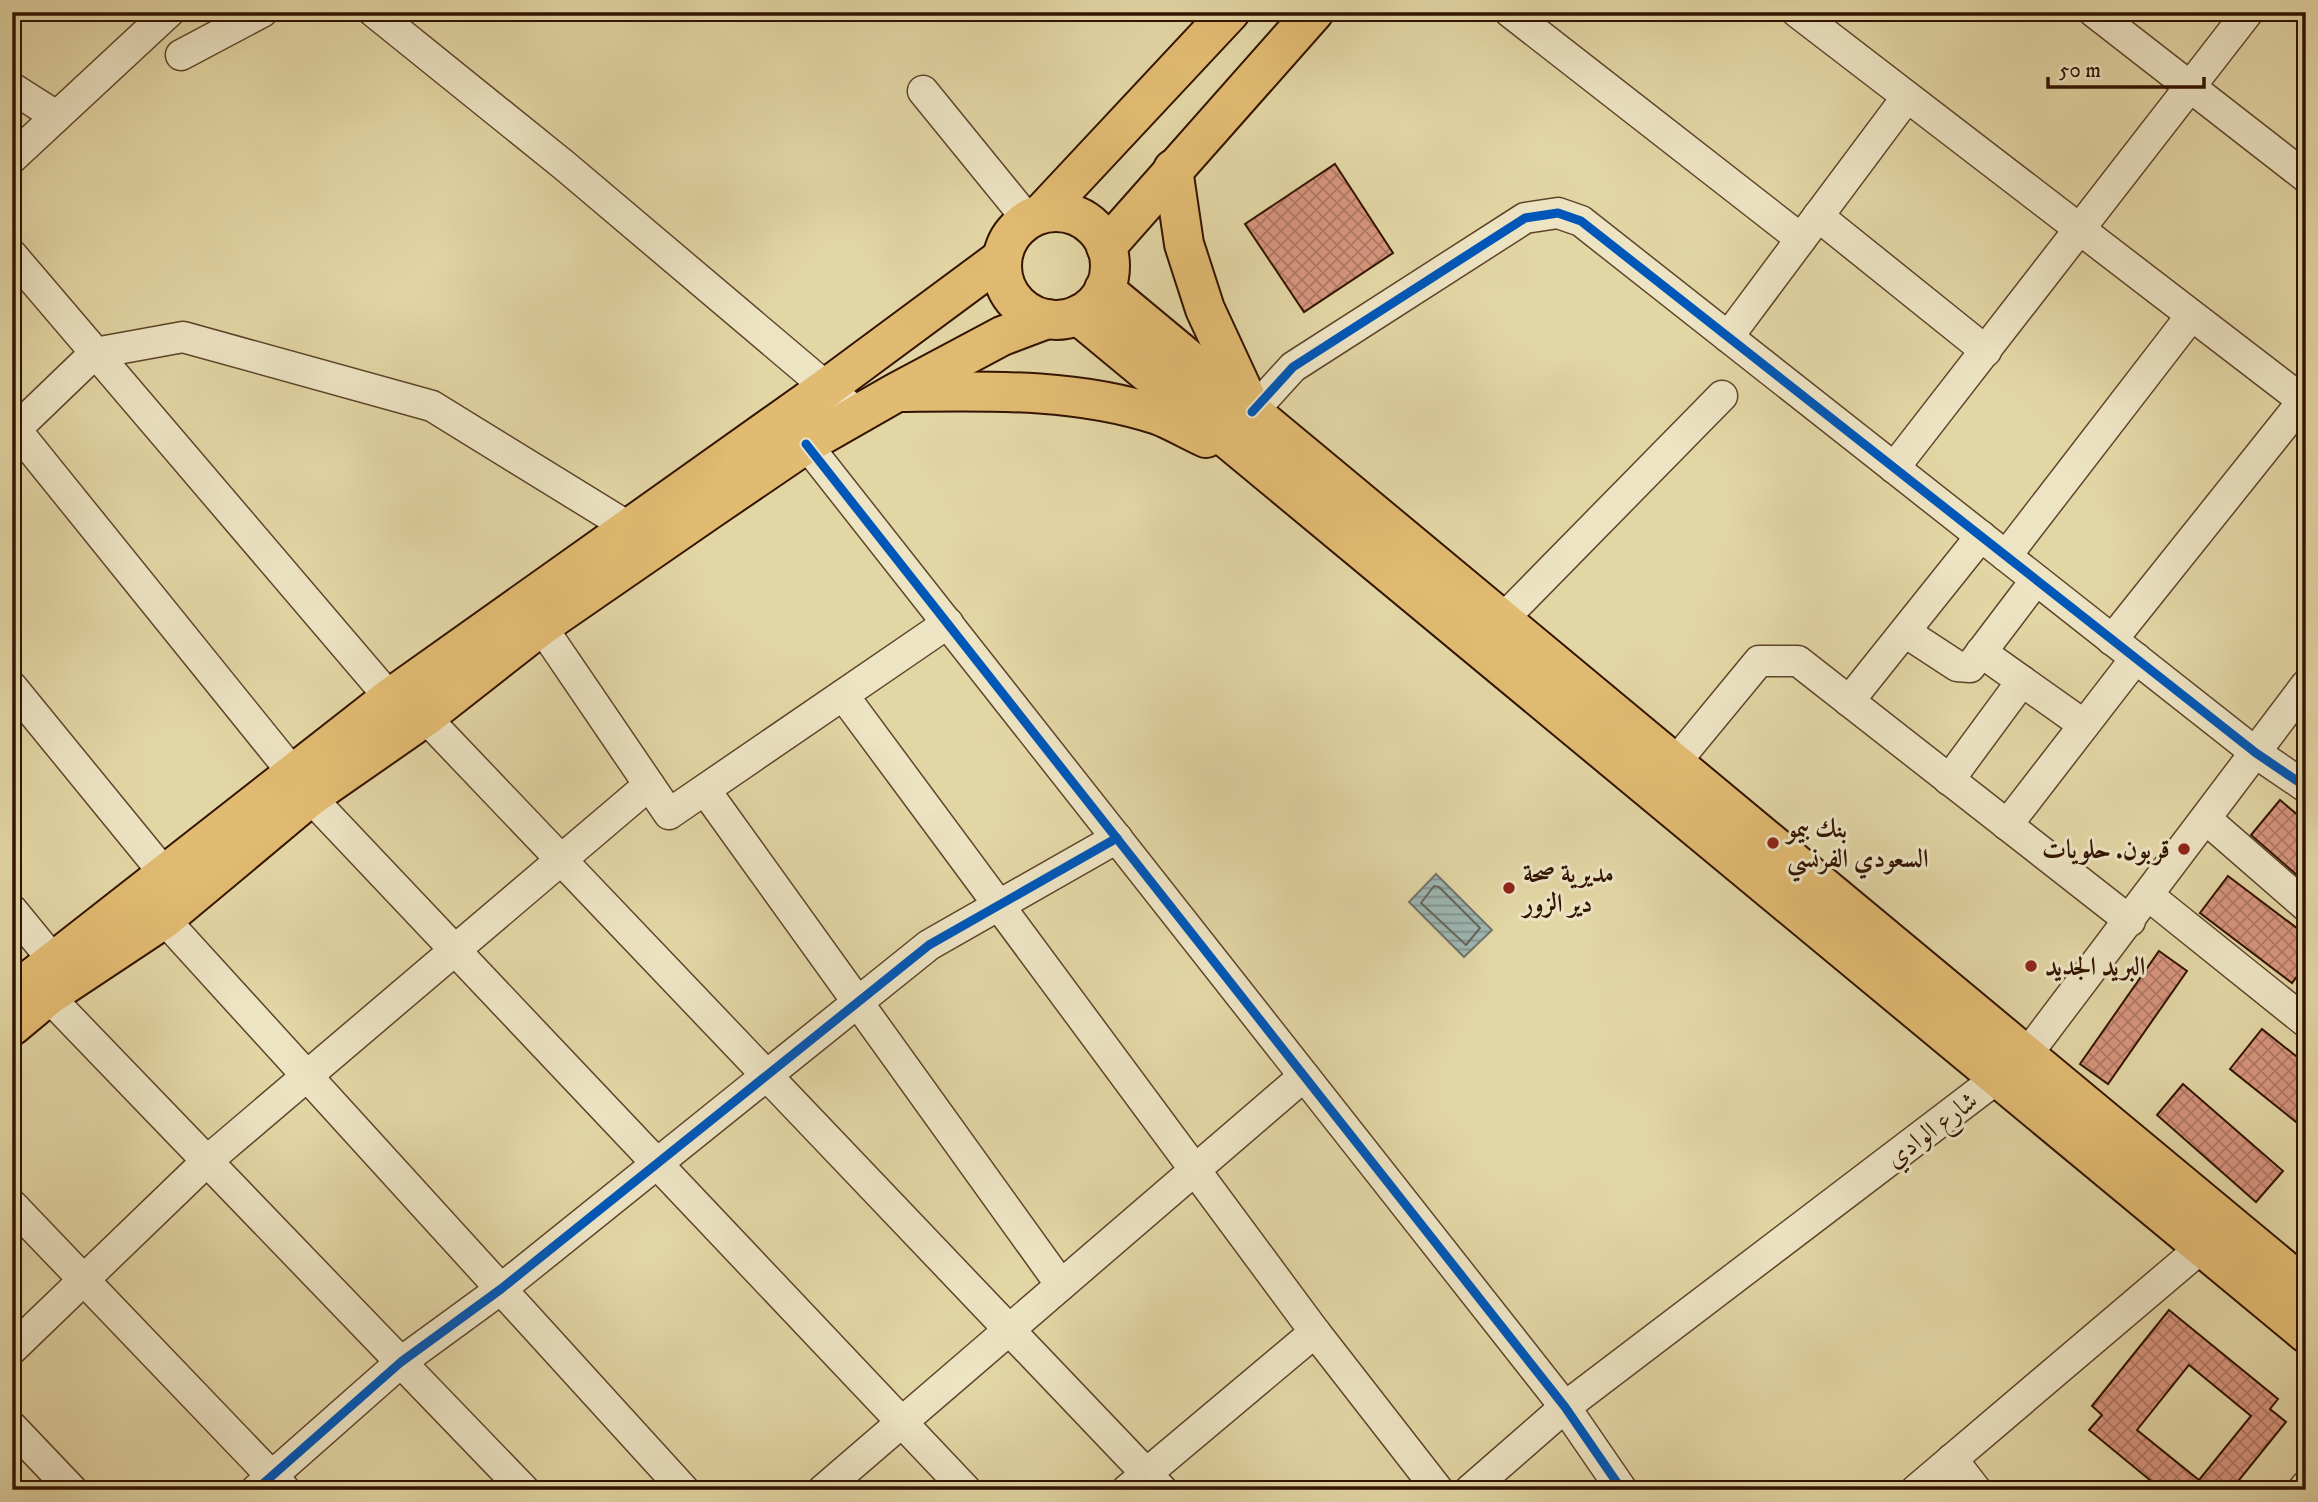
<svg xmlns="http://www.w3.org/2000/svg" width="2318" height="1502" font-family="'IM FELL DW Pica',Amiri,serif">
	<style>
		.water { fill: url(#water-rules); stroke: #72756c; stroke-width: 2 }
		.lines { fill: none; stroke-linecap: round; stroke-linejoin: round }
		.shore { stroke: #67645a; stroke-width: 2 }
		.building { fill: url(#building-cross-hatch); stroke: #321301; stroke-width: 2; fill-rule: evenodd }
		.minor-casing { stroke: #5e442a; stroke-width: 33 }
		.major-casing { stroke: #321301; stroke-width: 42 }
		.minor { stroke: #ede4c4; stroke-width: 30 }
		.major { stroke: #e2bb72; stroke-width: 38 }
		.cycleway-casing { stroke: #ede4c4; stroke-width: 13 }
		.cycleway { stroke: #0057b8; stroke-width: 9 }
		.poi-dot { fill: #8f2418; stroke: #ede4c4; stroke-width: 2.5 }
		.labels { text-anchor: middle; stroke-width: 6; stroke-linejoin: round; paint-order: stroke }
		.poi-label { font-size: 26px; font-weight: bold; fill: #321301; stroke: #ede4c4; text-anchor: start }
		.street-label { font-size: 26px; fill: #321301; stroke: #ede4c4 }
	</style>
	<defs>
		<pattern id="water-rules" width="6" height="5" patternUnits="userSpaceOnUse" patternTransform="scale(1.75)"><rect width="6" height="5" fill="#9cb6b3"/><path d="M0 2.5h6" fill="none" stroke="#80938f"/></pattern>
		<pattern id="building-cross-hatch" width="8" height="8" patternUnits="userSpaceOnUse" patternTransform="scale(1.75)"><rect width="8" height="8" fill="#d7957e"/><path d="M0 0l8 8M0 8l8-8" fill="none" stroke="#af7865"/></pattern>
	</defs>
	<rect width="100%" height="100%" fill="#e3d6a5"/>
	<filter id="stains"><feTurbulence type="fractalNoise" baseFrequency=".00286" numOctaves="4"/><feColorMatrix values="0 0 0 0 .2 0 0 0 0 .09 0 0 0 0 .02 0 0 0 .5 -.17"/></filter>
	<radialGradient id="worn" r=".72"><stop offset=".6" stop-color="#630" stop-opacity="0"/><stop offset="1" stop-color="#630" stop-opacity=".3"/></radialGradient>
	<path class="water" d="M1436,874l56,56 -28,27 -55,-55z"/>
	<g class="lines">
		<path class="shore" d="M1434,886l5,1 41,41 -14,17 -45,-42z"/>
	</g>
	<g class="building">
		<path d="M1335,164l58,89 -89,59 -59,-88z"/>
		<path d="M2280,800l26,22v61l-55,-48z"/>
		<path d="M2228,876l78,59v29l-14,19 -92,-70z"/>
		<path d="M2159,951l28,20 -79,113 -28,-20z"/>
		<path d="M2262,1029l44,35v66l-76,-61z"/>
		<path d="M2183,1084l100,87 -27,31 -99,-87z"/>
		<path d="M2169,1310l109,89 -8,10 16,13 -55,68h-69l-73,-60 13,-15 -10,-9zM2189,1365l62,51 -52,64 -62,-50z"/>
	</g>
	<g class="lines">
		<defs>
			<g id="minor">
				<path d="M374,12l191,154 293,248"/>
				<path d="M1510,12l291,227"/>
				<path d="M1797,12l509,391"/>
				<path d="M2094,12l212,165"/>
				<path d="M181,55l81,-43"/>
				<path d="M12,88l44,28"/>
				<path d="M923,91l105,129"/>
				<path d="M12,158l157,-146"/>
				<path d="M1818,216l168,135"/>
				<path d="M12,255l378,443"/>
				<path d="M1728,337l179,-240"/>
				<path d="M1252,412l41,-45 232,-149 33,-5 23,8 675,532 50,34"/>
				<path d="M12,425l281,348"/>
				<path d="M16,429l79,-76 88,-16 249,69 198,122"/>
				<path d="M806,444l759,963 57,83"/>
				<path d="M1894,468l354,-456"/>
				<path d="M2006,556l185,-240"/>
				<path d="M1502,620l220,-224"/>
				<path d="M541,626l128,188 279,-191"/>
				<path d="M1905,632l52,34 13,1 66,-87"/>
				<path d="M2112,640l191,-239"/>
				<path d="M1981,652l103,73"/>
				<path d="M12,687l152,186"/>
				<path d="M843,695l472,637 123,158"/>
				<path d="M1849,701l132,-165"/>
				<path d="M425,717l737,773"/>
				<path d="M1674,764l85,-103h39l332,260"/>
				<path d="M1949,780l73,-99"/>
				<path d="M705,790l356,495"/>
				<path d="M310,797l656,693"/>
				<path d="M2206,819l100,87"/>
				<path d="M2007,825l129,-167"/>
				<path d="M2149,896l157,126"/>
				<path d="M12,910l41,50"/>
				<path d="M164,919l520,571"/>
				<path d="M48,996l476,494"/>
				<path d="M12,1205l272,284"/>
				<path d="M12,1349l195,-188 442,-376"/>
				<path d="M12,1427l60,63"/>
				<path d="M1952,1459l24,31"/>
				<path d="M256,1490l145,-128 100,-73 428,-344 188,-107"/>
				<path d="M823,1490l481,-414"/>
				<path d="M1127,1490l188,-158"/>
				<path d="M1470,1490l95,-83 460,-350 281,-372"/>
				<path d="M1916,1490l286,-243"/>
				<path d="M2303,1490l3,-4"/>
			</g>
			<g id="major">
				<path d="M1173,169l11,75 21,65 44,95"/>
				<circle cx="1056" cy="266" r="54"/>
				<path d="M1042,213l188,-201"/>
				<path d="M1106,247l208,-235"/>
				<path d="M1104,289l1202,999"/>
				<path d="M1078,315l1228,1018"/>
				<path d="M903,392c86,-1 172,-4 255,23 16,6 32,16 48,23"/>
				<path d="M12,994l378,-296 435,-309 177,-131"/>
				<path d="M12,1026l36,-30 116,-77 146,-122 115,-80 116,-91 168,-116 97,-66 91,-52 105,-56 45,-17"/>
			</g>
		</defs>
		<use href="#minor" class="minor-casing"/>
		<use href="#major" class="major-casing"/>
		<use href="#minor" class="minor"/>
		<use href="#major" class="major"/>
		<defs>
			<g id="cycleway">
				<path d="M1252,412l41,-45 232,-149 33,-5 23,8 675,532 50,34"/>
				<path d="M806,444l759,963 57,83"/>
				<path d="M256,1490l145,-128 100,-73 428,-344 188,-107"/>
			</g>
		</defs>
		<use href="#cycleway" class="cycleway-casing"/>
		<use href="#cycleway" class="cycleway"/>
	</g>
	<g class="poi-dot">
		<circle cx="1773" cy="843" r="7"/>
		<circle cx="2184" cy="849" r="7"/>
		<circle cx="1509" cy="888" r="7"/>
		<circle cx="2031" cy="966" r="7"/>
	</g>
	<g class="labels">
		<g class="poi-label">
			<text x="1787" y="837">بنك بيمو<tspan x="1787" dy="30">السعودي الفرنسي</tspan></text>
			<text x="2170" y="858" text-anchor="end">قربون. حلويات</text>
			<text x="1523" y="882">مديرية صحة<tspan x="1523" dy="30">دير الزور</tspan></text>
			<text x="2045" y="975">البريد الجديد</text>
		</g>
		<g class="street-label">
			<text transform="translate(1931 1129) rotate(-37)" y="9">شارع الوادي</text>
		</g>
	</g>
	<rect width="2318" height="1502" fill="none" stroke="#e3d6a5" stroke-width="42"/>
	<rect x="14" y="14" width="2290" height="1474" fill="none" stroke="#321301" stroke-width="3.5"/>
	<rect x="21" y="21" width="2276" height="1460" fill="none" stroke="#321301" stroke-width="2"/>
	<path d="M2048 77v10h156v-10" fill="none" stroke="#321301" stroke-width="3.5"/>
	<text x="2059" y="77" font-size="21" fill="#321301" stroke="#ede4c4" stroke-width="5" paint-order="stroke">50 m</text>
	<rect width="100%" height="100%" filter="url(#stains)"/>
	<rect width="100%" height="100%" fill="url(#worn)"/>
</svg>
